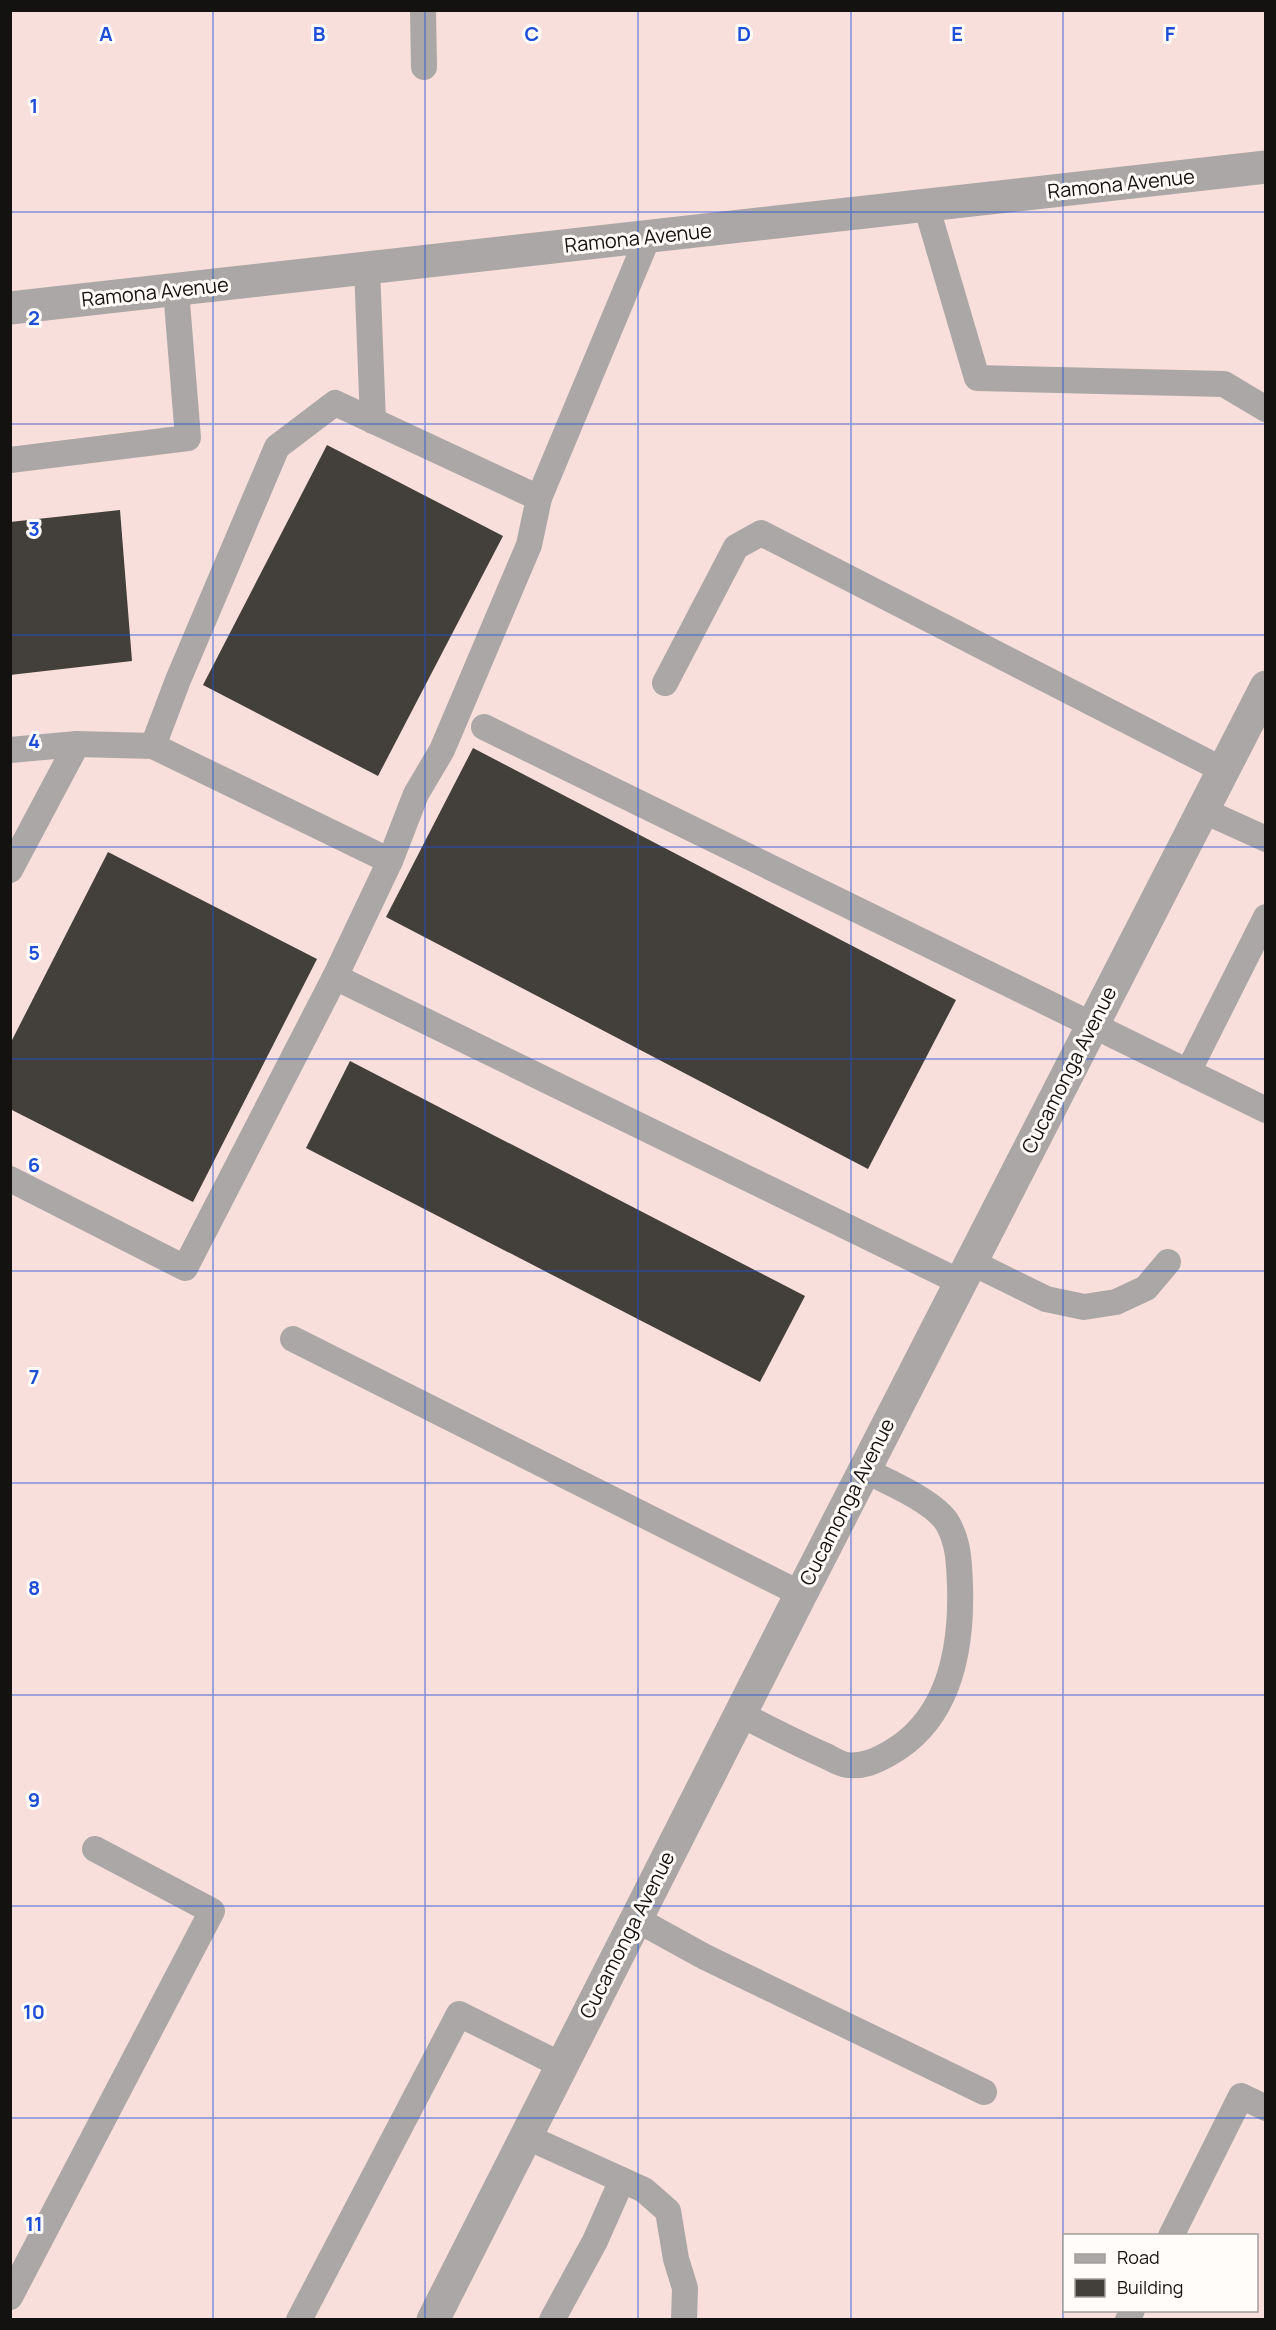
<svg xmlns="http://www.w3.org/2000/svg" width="1276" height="2330" font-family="Manrope,sans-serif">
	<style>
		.industrial { fill: #f9dfdb; fill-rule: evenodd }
		.building { fill: #433f3a }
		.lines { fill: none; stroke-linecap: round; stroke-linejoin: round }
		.service { stroke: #aba7a6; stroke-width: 26 }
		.minor { stroke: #aba7a6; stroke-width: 33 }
		.grid { fill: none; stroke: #1d4ed8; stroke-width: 1.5; stroke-opacity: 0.55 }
		.labels { text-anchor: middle; stroke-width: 6; stroke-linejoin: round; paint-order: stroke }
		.street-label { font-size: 20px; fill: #131210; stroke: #fffcfa }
		.grid-label { font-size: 20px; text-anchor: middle; font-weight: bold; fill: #1d4ed8; stroke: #fffcfa; stroke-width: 6; stroke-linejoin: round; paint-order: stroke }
	</style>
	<rect width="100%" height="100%" fill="#f4efe8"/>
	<path class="industrial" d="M11,11h1254v2308l-1254,1zM1064,2236h192v74h-192z"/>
	<g class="building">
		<path d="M327,445l176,91 -125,240 -175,-91z"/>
		<path d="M120,510l12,151 -122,14v-153z"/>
		<path d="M473,748l483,252 -88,169 -482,-252z"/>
		<path d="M108,852l209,107 -124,243 -183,-93v-65z"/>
		<path d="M350,1061l455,235 -45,86 -454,-234z"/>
	</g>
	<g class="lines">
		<g class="service">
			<path d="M423,10l1,57"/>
			<path d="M926,205l51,173 247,6 42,25"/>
			<path d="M367,268l6,153"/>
			<path d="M10,460l178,-22 -12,-148"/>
			<path d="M665,683l71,-136 25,-14 462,237"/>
			<path d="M484,727l782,383"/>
			<path d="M153,746l25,-66 99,-233 58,-44 204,95"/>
			<path d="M10,750l67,-6 76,2 237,115"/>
			<path d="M1202,810l64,29"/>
			<path d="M10,870l67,-126"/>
			<path d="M335,977l625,305"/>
			<path d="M1188,1072l78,-155"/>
			<path d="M10,1179l175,89 150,-291 55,-116 26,-67 26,-44 87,-205 10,-47 109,-261"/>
			<path d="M971,1262l75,37 38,8 32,-5 30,-14 22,-26"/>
			<path d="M293,1339l508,255"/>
			<path d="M740,1714c28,14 56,29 86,42 6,3 14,8 21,9 16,2 29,-4 43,-12 60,-34 72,-104 70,-168 -1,-22 -1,-41 -12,-61 -12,-22 -62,-43 -84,-54"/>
			<path d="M636,1919l69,38 279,135"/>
			<path d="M525,2136l97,44 -27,61 -43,79"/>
			<path d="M622,2180l22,10 24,21 8,48 9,29 -1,32"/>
			<path d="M1171,2236l70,-140 25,12"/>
			<path d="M10,2297l202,-386 -117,-62"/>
			<path d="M299,2320l160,-306 102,51"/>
			<path d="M1128,2320l4,-10"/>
		</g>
		<g class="minor">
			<path d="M10,308l1256,-141"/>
			<path d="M433,2320l368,-726 465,-907"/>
		</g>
	</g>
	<path class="grid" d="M213,10v2310M425,10v2310M638,10v2310M851,10v2310M1063,10v2310M10,212h1256M10,424h1256M10,635h1256M10,847h1256M10,1059h1256M10,1271h1256M10,1483h1256M10,1695h1256M10,1906h1256M10,2118h1256"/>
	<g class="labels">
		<g class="street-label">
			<text transform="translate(1121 184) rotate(-6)" y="7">Ramona Avenue</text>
			<text transform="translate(638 238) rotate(-6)" y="7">Ramona Avenue</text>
			<text transform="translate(155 292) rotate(-6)" y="7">Ramona Avenue</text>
			<text transform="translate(1069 1070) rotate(-63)" y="7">Cucamonga Avenue</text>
			<text transform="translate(847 1502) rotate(-63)" y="7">Cucamonga Avenue</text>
			<text transform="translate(627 1935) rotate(-63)" y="7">Cucamonga Avenue</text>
		</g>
	</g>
	<g class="grid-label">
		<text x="106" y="41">A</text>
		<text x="319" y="41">B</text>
		<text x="532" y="41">C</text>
		<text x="744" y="41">D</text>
		<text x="957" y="41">E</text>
		<text x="1170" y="41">F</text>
		<text x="34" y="113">1</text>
		<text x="34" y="325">2</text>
		<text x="34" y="536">3</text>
		<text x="34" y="748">4</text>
		<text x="34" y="960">5</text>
		<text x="34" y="1172">6</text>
		<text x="34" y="1384">7</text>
		<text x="34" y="1595">8</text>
		<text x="34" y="1807">9</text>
		<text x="34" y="2019">10</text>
		<text x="34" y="2231">11</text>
	</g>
	<rect width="1276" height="2330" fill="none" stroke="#131210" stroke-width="24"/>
	<rect x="1063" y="2234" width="195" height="78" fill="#fffcfa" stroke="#a19e9c" stroke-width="1.5"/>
	<rect x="1075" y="2254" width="30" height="9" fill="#aba7a6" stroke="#a19e9c" stroke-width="1.5"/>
	<text x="1117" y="2264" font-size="18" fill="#131210">Road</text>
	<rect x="1075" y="2279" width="30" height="18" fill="#433f3a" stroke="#a19e9c" stroke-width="1.5"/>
	<text x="1117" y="2294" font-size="18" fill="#131210">Building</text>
</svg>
